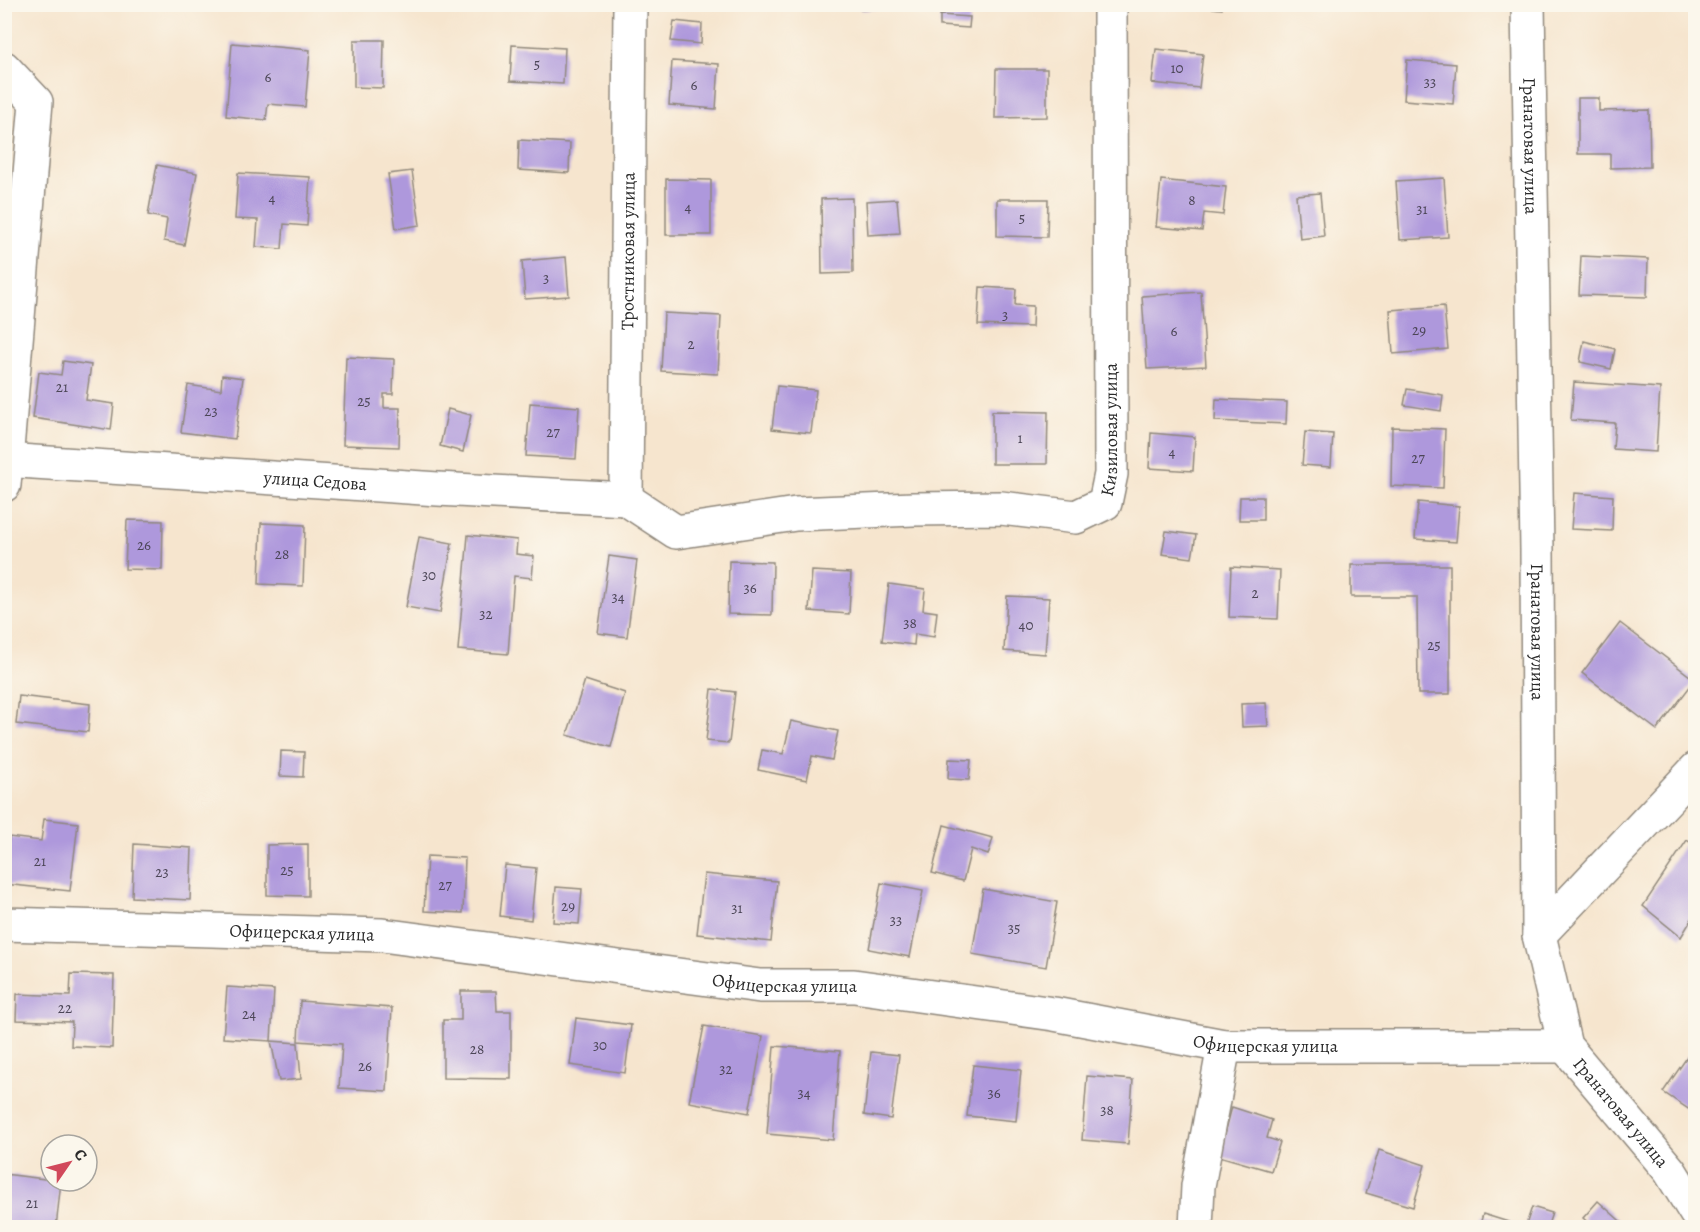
<svg xmlns="http://www.w3.org/2000/svg" width="1700" height="1232" font-family="Alegreya,serif">
	<style>
		.building { fill: #ae98dc }
		.lines { fill: none; stroke-linecap: round; stroke-linejoin: round }
		.minor-casing { stroke: #90887c; stroke-width: 36 }
		.minor { stroke: #fff; stroke-width: 33 }
		.labels { text-anchor: middle; stroke-width: 4.5; stroke-linejoin: round; paint-order: stroke }
		.number-label { font-size: 15px; fill: #4c4657 }
		.street-label { font-size: 18px; fill: #2b2b2b; stroke: #fbf7ec }
	</style>
	<rect width="100%" height="100%" fill="#fbf7ec"/>
	<filter id="ink" filterUnits="userSpaceOnUse"><feTurbulence type="fractalNoise" baseFrequency=".0167" numOctaves="2"/><feDisplacementMap in="SourceGraphic" scale="12" xChannelSelector="R" yChannelSelector="G"/><feConvolveMatrix kernelMatrix="1 2 1 2 8 2 1 2 1" color-interpolation-filters="sRGB"/></filter>
	<filter id="wash" filterUnits="userSpaceOnUse"><feTurbulence type="fractalNoise" baseFrequency=".008" numOctaves="4" result="noise"/><feDisplacementMap in="SourceGraphic" scale="24" xChannelSelector="R" yChannelSelector="G"/><feGaussianBlur stdDeviation="1.35" result="paint"/><feColorMatrix in="noise" values="0 0 0 0 0 0 0 0 0 0 0 0 0 0 0 0 0 1.4 0 .05"/><feComposite in="paint" operator="in"/></filter>
	<g filter="url(#wash)">
		<rect width="100%" height="100%" fill="#f6e5ce"/>
		<g id="blocks">
			<g class="building">
				<path d="M860,4h28v4l-27,2z"/>
				<path d="M1189,4h33v5l-33,-3z"/>
				<path d="M940,15l30,2 -1,11 -29,-2z"/>
				<path d="M674,21l28,3 -1,20 -30,-3z"/>
				<path d="M354,40h30l-1,48 -29,-1z"/>
				<path d="M232,43l78,7 -5,57 -37,-3 -2,16 -40,-4z"/>
				<path d="M512,45l53,3 -2,36 -53,-3z"/>
				<path d="M1156,49l47,5 -4,34 -47,-5z"/>
				<path d="M1407,60l49,4 -3,40 -49,-4z"/>
				<path d="M672,61l47,3 -3,45 -47,-4z"/>
				<path d="M996,69h51v48l-52,1z"/>
				<path d="M1578,98h21v13l50,-1 1,57 -40,1v-14h-32z"/>
				<path d="M519,140l51,3 -1,30 -51,-3z"/>
				<path d="M157,165l40,8 -13,72 -20,-4 3,-22 -19,-4z"/>
				<path d="M412,171l8,54 -24,4 -8,-55z"/>
				<path d="M238,173l72,4 -3,49 -23,-2 -2,25 -26,-2 2,-27 -23,-1z"/>
				<path d="M1444,178l4,59 -48,3 -4,-59z"/>
				<path d="M666,179l45,1v55h-45z"/>
				<path d="M1161,180l65,7 -3,28 -19,-2 -2,18 -46,-4z"/>
				<path d="M1320,193l4,43 -24,3 -4,-44z"/>
				<path d="M852,198l1,75 -31,1 -1,-75z"/>
				<path d="M897,199l3,34 -32,2 -2,-34z"/>
				<path d="M997,199h51l-1,38 -50,-1z"/>
				<path d="M1581,256l67,3 -1,38 -68,-2z"/>
				<path d="M566,257l3,39 -44,3 -3,-38z"/>
				<path d="M980,287l36,2 -1,16 18,1 -1,21 -54,-2z"/>
				<path d="M1201,292l5,74 -59,3 -5,-73z"/>
				<path d="M1444,306l4,43 -55,5 -3,-44z"/>
				<path d="M664,313l57,3 -3,58 -57,-3z"/>
				<path d="M1584,341l31,8 -4,20 -31,-7z"/>
				<path d="M346,357l48,2 -1,35h-9v14h16l-1,39 -56,-2z"/>
				<path d="M63,361l28,4 -5,35 28,4 -3,26 -78,-12 6,-46 22,3z"/>
				<path d="M222,375l21,3 -8,61 -54,-7 7,-47 33,5z"/>
				<path d="M1574,382l86,6 -4,64 -43,-3 2,-26 -44,-3z"/>
				<path d="M777,386l39,4 -5,43 -39,-4z"/>
				<path d="M1407,389l36,6 -2,16 -37,-6z"/>
				<path d="M1216,399l71,3 -1,22 -71,-3z"/>
				<path d="M530,403l49,4 -3,52 -50,-3z"/>
				<path d="M448,409l23,6 -8,37 -23,-6z"/>
				<path d="M992,411l56,1 -1,52h-55z"/>
				<path d="M1392,427l53,2 -2,59 -52,-2z"/>
				<path d="M1305,432l28,2 -2,33 -29,-2z"/>
				<path d="M1151,433l44,4 -2,34 -44,-3z"/>
				<path d="M1574,493l39,3 -1,35 -41,-2z"/>
				<path d="M1240,497h23v23h-24z"/>
				<path d="M1418,502l41,4 -3,36 -41,-3z"/>
				<path d="M127,520l36,1 -1,49 -37,-1z"/>
				<path d="M261,523l44,2 -2,61 -44,-2z"/>
				<path d="M1166,531l30,4 -4,23 -30,-4z"/>
				<path d="M468,535l49,5 -1,14 18,2 -2,22 -18,-2 -6,78 -50,-4z"/>
				<path d="M419,537l33,6 -12,70 -34,-6z"/>
				<path d="M609,556l28,4 -10,77 -29,-4z"/>
				<path d="M729,561l44,1 -1,53 -44,-1z"/>
				<path d="M1351,565h99v129h-32l-1,-97h-66z"/>
				<path d="M1231,567l49,3 -2,49 -49,-2z"/>
				<path d="M812,571l39,2 -2,41 -40,-3z"/>
				<path d="M889,584l36,5 -2,21 14,2 -3,25 -19,-3 -1,11 -32,-4z"/>
				<path d="M1007,596l42,2 -4,56 -41,-3z"/>
				<path d="M1620,623l75,57 -38,50 -75,-57z"/>
				<path d="M585,680l40,13 -14,54 -44,-12z"/>
				<path d="M712,689l23,3 -6,51 -23,-2z"/>
				<path d="M19,696l71,8 -2,28 -72,-8z"/>
				<path d="M1266,703l2,23 -26,1 -1,-23z"/>
				<path d="M791,721l47,10 -6,29 -20,-4 -5,24 -49,-10 4,-20 21,4z"/>
				<path d="M281,751l23,1 -1,25 -23,-1z"/>
				<path d="M949,759l22,1 -2,20 -21,-1z"/>
				<path d="M44,819l34,4 -8,68 -66,-7 5,-47 32,4z"/>
				<path d="M944,825l49,13 -5,17 -17,-6 -8,32 -31,-8z"/>
				<path d="M1687,840l9,7v65l-15,25 -38,-31z"/>
				<path d="M134,844l58,4 -2,52 -58,-3z"/>
				<path d="M308,844v52l-41,-1v-50z"/>
				<path d="M427,856l38,2 -2,55 -39,-2z"/>
				<path d="M505,865l31,3 -5,52 -31,-4z"/>
				<path d="M704,874l73,7 -6,61 -74,-8z"/>
				<path d="M881,883l42,8 -13,66 -41,-8z"/>
				<path d="M556,887l26,2 -3,35 -26,-2z"/>
				<path d="M983,889l74,13 -11,65 -74,-13z"/>
				<path d="M71,974l43,1 -2,73 -41,-2 1,-24 -56,-2 1,-26 53,2z"/>
				<path d="M227,987l47,3 -3,51 -48,-3z"/>
				<path d="M461,991h35l1,20h14v68l-68,-1v-58h18z"/>
				<path d="M300,1001l92,7 -5,83 -48,-3 3,-44 -44,-3z"/>
				<path d="M576,1018l55,7 -6,48 -55,-8z"/>
				<path d="M704,1026l59,10 -14,77 -60,-11z"/>
				<path d="M271,1041l27,2 3,36 -22,2z"/>
				<path d="M774,1046l66,5 -7,89 -66,-6z"/>
				<path d="M1692,1050l4,3v61l-33,-22z"/>
				<path d="M871,1052l28,3 -8,64 -27,-4z"/>
				<path d="M973,1065l48,5 -5,51 -49,-5z"/>
				<path d="M1087,1076l46,4 -5,64 -46,-4z"/>
				<path d="M1232,1107l40,13 -5,18 13,4 -9,29 -52,-15z"/>
				<path d="M1379,1150l46,15 -12,42 -47,-14z"/>
				<path d="M4,1174l57,7 -5,47 -52,-2z"/>
				<path d="M1598,1201l30,27h-34l-11,-10z"/>
				<path d="M1532,1207l20,6 -5,15 -21,-3z"/>
				<path d="M1483,1214l35,11 -1,3h-38z"/>
			</g>
		</g>
	</g>
	<g filter="url(#ink)">
		<use href="#blocks" fill-opacity="0" stroke="#90887c" stroke-width="1.5"/>
		<g class="lines">
			<defs>
				<g id="minor">
					<path id="s1" d="M1528,4l9,546 2,385 26,111 105,125 26,42"/>
					<path d="M4,68l32,34 -32,383"/>
					<path id="s2" d="M4,460l434,29 188,10"/>
					<path id="s3" d="M626,499l50,33 120,-18 117,-5 88,-1 75,9 29,-14 6,-29 -1,-470"/>
					<path id="s4" d="M626,499l4,-495"/>
					<path id="s5" d="M4,924l378,11 378,51h94l200,28 170,32h341"/>
					<path d="M1539,935l157,-166"/>
					<path d="M1196,1228l2,-42 26,-140"/>
				</g>
			</defs>
			<use href="#minor" class="minor-casing"/>
			<use href="#minor" class="minor"/>
		</g>
	</g>
	<g class="labels">
		<g class="number-label">
			<text x="537" y="69">5</text>
			<text x="1177" y="73">10</text>
			<text x="268" y="82">6</text>
			<text x="1430" y="87">33</text>
			<text x="694" y="90">6</text>
			<text x="272" y="203">4</text>
			<text x="1192" y="205">8</text>
			<text x="688" y="212">4</text>
			<text x="1422" y="214">31</text>
			<text x="1022" y="223">5</text>
			<text x="546" y="283">3</text>
			<text x="1005" y="320">3</text>
			<text x="1419" y="335">29</text>
			<text x="1174" y="336">6</text>
			<text x="691" y="349">2</text>
			<text x="62" y="392">21</text>
			<text x="364" y="406">25</text>
			<text x="211" y="416">23</text>
			<text x="553" y="437">27</text>
			<text x="1020" y="443">1</text>
			<text x="1172" y="457">4</text>
			<text x="1418" y="463">27</text>
			<text x="144" y="550">26</text>
			<text x="282" y="559">28</text>
			<text x="429" y="580">30</text>
			<text x="750" y="593">36</text>
			<text x="1255" y="598">2</text>
			<text x="618" y="602">34</text>
			<text x="486" y="619">32</text>
			<text x="910" y="628">38</text>
			<text x="1026" y="630">40</text>
			<text x="1434" y="650">25</text>
			<text x="40" y="866">21</text>
			<text x="287" y="875">25</text>
			<text x="162" y="877">23</text>
			<text x="445" y="890">27</text>
			<text x="568" y="911">29</text>
			<text x="737" y="913">31</text>
			<text x="896" y="925">33</text>
			<text x="1014" y="933">35</text>
			<text x="65" y="1013">22</text>
			<text x="249" y="1019">24</text>
			<text x="600" y="1050">30</text>
			<text x="477" y="1054">28</text>
			<text x="365" y="1071">26</text>
			<text x="726" y="1074">32</text>
			<text x="804" y="1098">34</text>
			<text x="994" y="1098">36</text>
			<text x="1107" y="1115">38</text>
			<text x="32" y="1208">21</text>
		</g>
		<g class="street-label">
			<text dy="6" stroke="none"><textPath href="#s1" startOffset="142">Гранатовая улица</textPath></text>
			<text dy="6" stroke="none"><textPath href="#s4" startOffset="248">Тростниковая улица</textPath></text>
			<text dy="6" stroke="none"><textPath href="#s3" startOffset="568">Кизиловая улица</textPath></text>
			<text dy="6" stroke="none"><textPath href="#s2" startOffset="312">улица Седова</textPath></text>
			<text dy="6" stroke="none"><textPath href="#s1" startOffset="628">Гранатовая улица</textPath></text>
			<text dy="6" stroke="none"><textPath href="#s5" startOffset="298">Офицерская улица</textPath></text>
			<text dy="6" stroke="none"><textPath href="#s5" startOffset="784">Офицерская улица</textPath></text>
			<text dy="6" stroke="none"><textPath href="#s5" startOffset="1270">Офицерская улица</textPath></text>
			<text dy="6" stroke="none"><textPath href="#s1" startOffset="1132">Гранатовая улица</textPath></text>
		</g>
	</g>
	<rect width="1700" height="1232" fill="none" stroke="#fbf7ec" stroke-width="24"/>
	<g transform="translate(69 1163) rotate(55)"><circle r="28" fill="#fbf7ec" stroke="#a8a59f" stroke-width="1.5"/>
	<path d="M0-4.5L10 22L0 15L-10 22Z" fill="#d1495b"/>
	<text y="-9" font-size="16" font-weight="bold" text-anchor="middle" fill="#2b2b2b">С</text>
	</g>
</svg>
